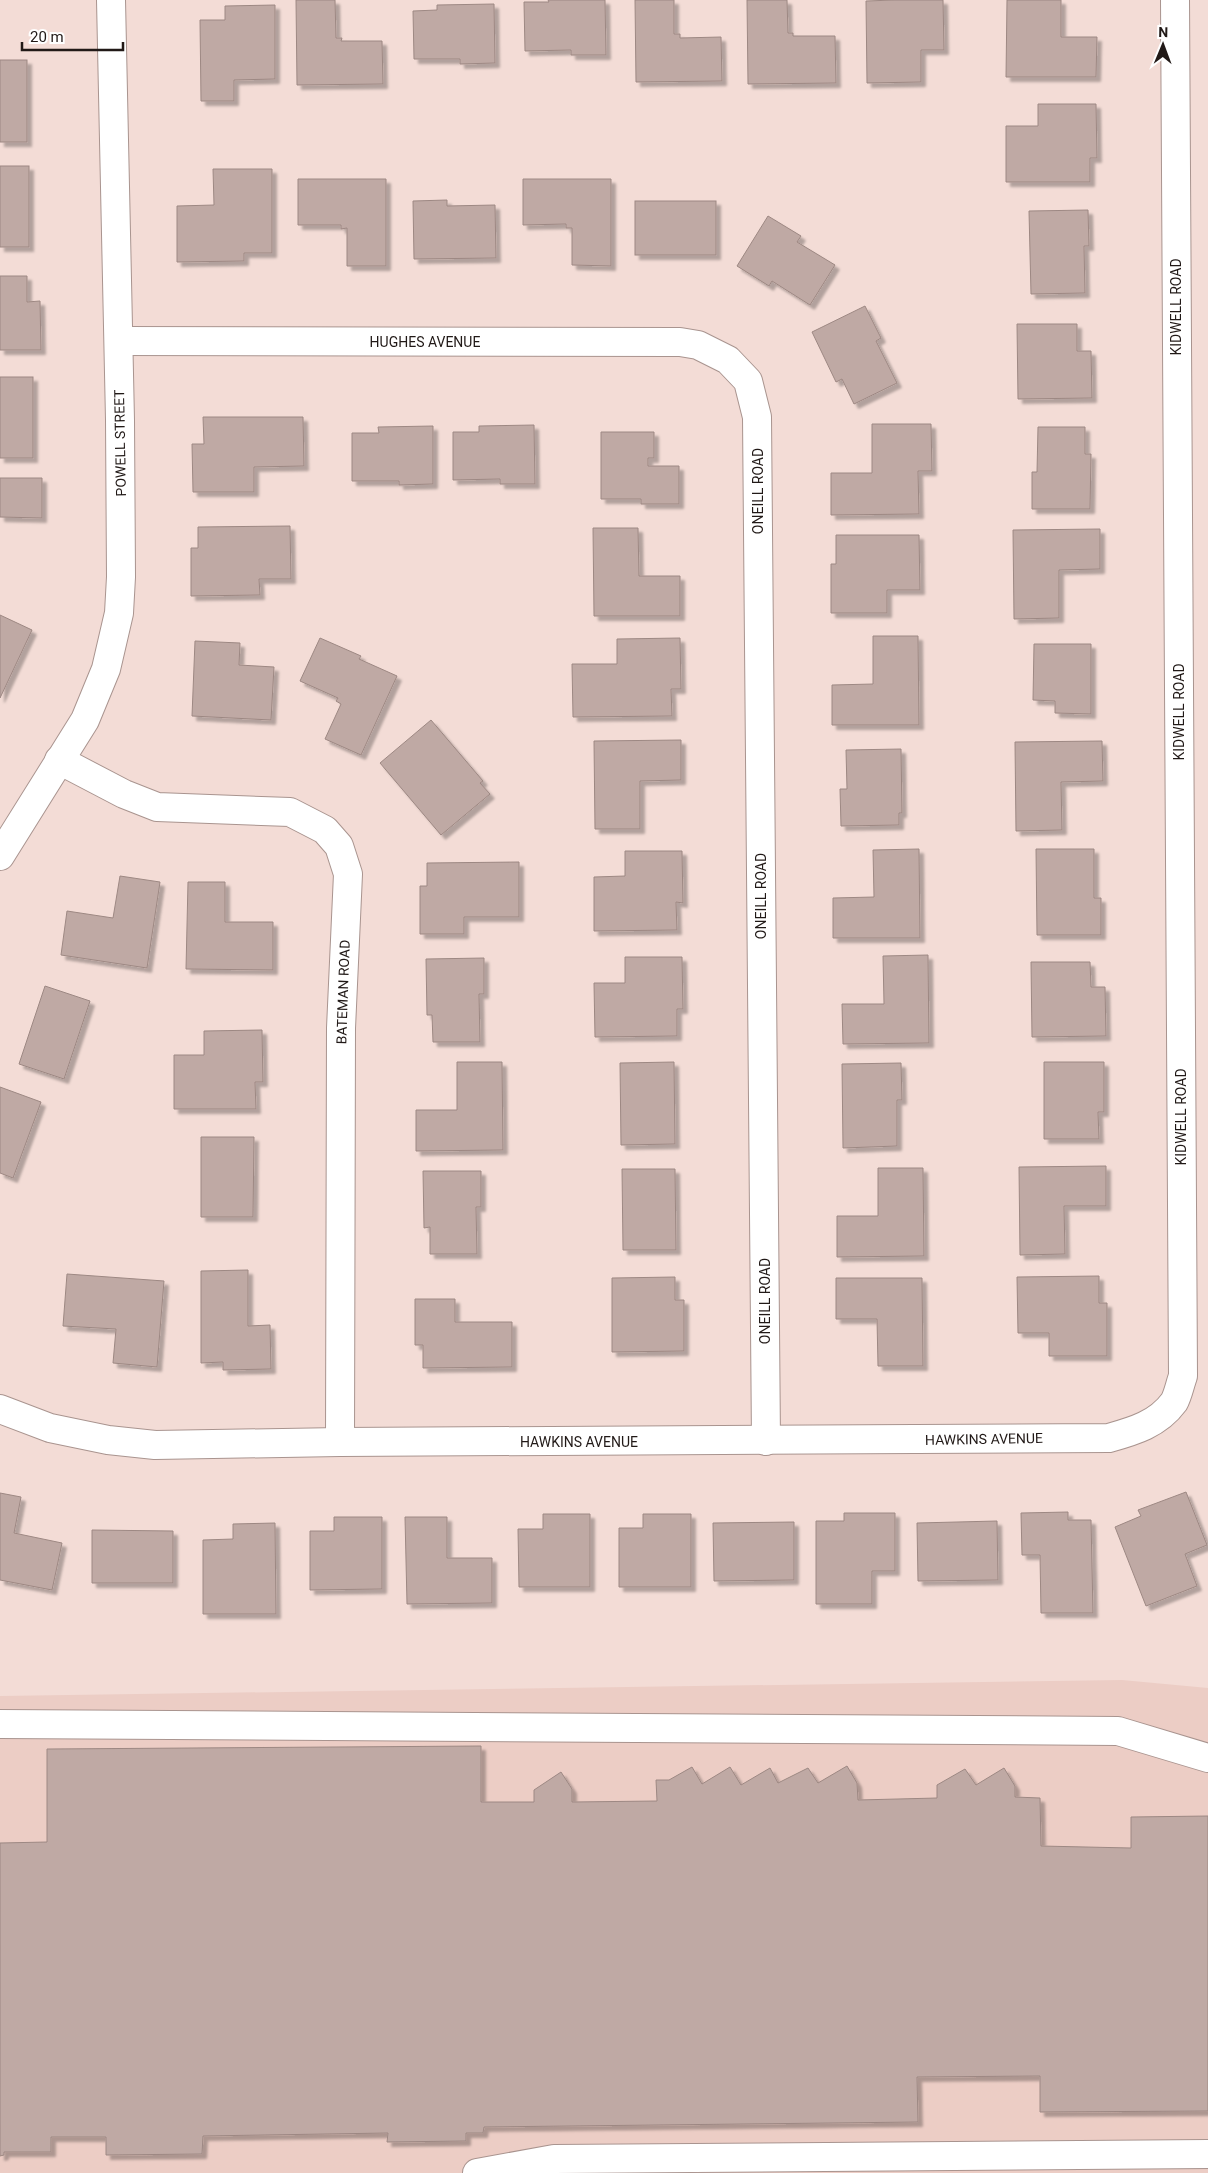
<svg xmlns="http://www.w3.org/2000/svg" width="1208" height="2173" font-family="Roboto,sans-serif">
	<style>
		.built { fill: #eccdc5 }
		.building { fill: #bfa9a4; stroke: #9d8883; filter: url(#shadow) }
		.lines { fill: none; stroke-linecap: round; stroke-linejoin: round }
		.minor-casing { stroke: #a9948f; stroke-width: 30 }
		.minor { stroke: #fff; stroke-width: 28 }
		.labels { text-anchor: middle; stroke-width: 4.5; stroke-linejoin: round; paint-order: stroke }
		.street-label { font-size: 14px; fill: #211917; stroke: #fff }
	</style>
	<defs>
		<filter id="shadow"><feDropShadow dx="4.5" dy="4.5" stdDeviation="1" flood-color="#0004"/></filter>
	</defs>
	<rect width="100%" height="100%" fill="#f3dcd6"/>
	<path class="built" d="M1122,1680l86,8v485h-1208v-477z"/>
	<g class="building">
		<path d="M296,0h39l1,38h6l-1,3h41l1,43 -86,1z"/>
		<path d="M548,0h57l1,55h-35v-5l-46,1 -1,-49h25z"/>
		<path d="M635,0h39v34h6v4l41,-1 1,44 -86,1z"/>
		<path d="M747,0h40l1,33h5v3h42l1,47 -88,1z"/>
		<path d="M894,0h49l1,50h-23v32l-54,1 -1,-82z"/>
		<path d="M1007,0h54v37h36l-1,40h-90z"/>
		<path d="M494,4l1,59 -35,1v-5h-46l-1,-48 24,-1v-5z"/>
		<path d="M275,5v74l-41,1v21h-33l-1,-81h25v-14z"/>
		<rect x="0" y="60" width="27" height="82"/>
		<path d="M1038,104h58l1,54h-7v24h-84v-56h32z"/>
		<rect x="0" y="166" width="29" height="81"/>
		<path d="M213,169h59v84h-28v8l-67,1v-56l37,-1z"/>
		<path d="M298,179h88v87h-39v-38l-6,1v-4h-43z"/>
		<path d="M523,179h88v87l-39,-1v-37h-6v-4l-43,1z"/>
		<path d="M447,200v6l48,-1 1,53 -82,1 -1,-58z"/>
		<rect x="635" y="201" width="81" height="54"/>
		<path d="M1088,210l1,36h-5l1,47 -54,1 -2,-83z"/>
		<path d="M768,216l33,20 -4,6 38,23 -25,40 -38,-24 -3,5 -32,-20z"/>
		<path d="M0,276h27v26l13,-1 1,49h-41z"/>
		<path d="M865,306l16,32 -5,3 21,42 -43,21 -12,-25 -6,3 -24,-50z"/>
		<path d="M1017,324h60v27h14l1,47 -74,1z"/>
		<rect x="0" y="377" width="33" height="81"/>
		<path d="M203,417h100l1,49 -50,1v25h-61l-1,-48h12z"/>
		<path d="M872,424h59l1,47h-14l1,43 -88,1v-42h41z"/>
		<path d="M534,425l1,59h-35v-5l-47,1v-48h26v-6z"/>
		<path d="M433,426v58l-34,1v-4h-47v-48h27l-1,-6z"/>
		<path d="M1038,427h47v27h6l-1,55h-58v-37h5z"/>
		<path d="M601,432h53v26h-6v8h31v38h-38v-5h-40z"/>
		<path d="M0,478h42v40l-42,-1z"/>
		<path d="M290,526l1,53h-32l1,16 -69,1v-48h7v-21z"/>
		<path d="M593,528h45l1,48h41v40h-86z"/>
		<path d="M1100,529v40l-41,1v48l-45,1 -1,-89z"/>
		<path d="M836,535h83l1,55h-33v23h-56v-49h5z"/>
		<path d="M0,615l32,15 -32,68z"/>
		<path d="M873,636h45l1,89h-87v-40l41,-1z"/>
		<path d="M320,638l41,18 -2,3 38,17 -36,79 -36,-16 16,-35 -5,-3 2,-3 -38,-17z"/>
		<path d="M680,638l1,51h-10l1,27 -99,1 -1,-53h45v-25z"/>
		<path d="M195,641l45,2 -1,22 35,2 -3,53 -79,-4z"/>
		<path d="M1034,644h57v70l-36,-1v-12l-22,-1z"/>
		<path d="M431,720l52,61 -3,2 10,11 -49,41 -61,-72z"/>
		<path d="M681,740v40l-41,1v48h-45l-1,-88z"/>
		<path d="M1102,741l1,40 -42,1 1,48 -46,1 -1,-89z"/>
		<path d="M901,749l1,64h-3v12l-58,1 -1,-37h7l-1,-39z"/>
		<path d="M919,849l1,89h-87v-40l41,-1 -1,-47z"/>
		<path d="M1036,849h58v49h7v37h-64z"/>
		<path d="M625,851h57l1,52 -7,-1 1,28 -83,1v-54l31,-1z"/>
		<path d="M519,862v55h-55v17h-44v-48h7v-23z"/>
		<path d="M120,876l40,6 -13,86 -86,-13 6,-44 46,7z"/>
		<path d="M188,882h37v40h48v48l-87,-1z"/>
		<path d="M928,955l1,88 -86,1 -1,-40h42l-1,-48z"/>
		<path d="M625,957h57l1,52h-6v27l-82,1 -1,-54h31z"/>
		<path d="M484,958v36h-5l1,48h-47l-1,-27h-5l-1,-56z"/>
		<path d="M1031,962h59l1,25h14l1,49 -74,1z"/>
		<path d="M45,986l45,15 -26,78 -45,-15z"/>
		<path d="M262,1030l1,52h-8l1,27h-82v-54h30v-24z"/>
		<path d="M457,1062h45l1,88 -87,1v-41h41z"/>
		<path d="M674,1062l1,82 -54,1 -1,-82z"/>
		<path d="M1044,1062h60v50h-6l1,27h-55z"/>
		<path d="M901,1063l1,37h-5v46l-54,2 -1,-84z"/>
		<path d="M0,1087l41,15 -28,76 -13,-5z"/>
		<path d="M201,1137h53l-1,80h-52z"/>
		<path d="M1106,1166v40h-42l1,48 -45,1 -1,-88z"/>
		<path d="M878,1168h45l1,88 -87,1v-41h41z"/>
		<path d="M622,1169h53l1,81h-53z"/>
		<path d="M423,1171h58v36h-5l1,47h-47v-27l-6,1z"/>
		<path d="M248,1270v56l22,-1 1,44 -48,1v-8l-22,1v-92z"/>
		<path d="M67,1274l97,7 -7,86 -44,-4 3,-34 -53,-3z"/>
		<path d="M1099,1276v27h8v53h-58v-23h-31l-1,-56z"/>
		<path d="M675,1277v23h9v51l-72,1v-74z"/>
		<path d="M836,1278h86l1,88h-45l-1,-47h-41z"/>
		<path d="M415,1299h40v23h57v45l-89,1v-23h-8z"/>
		<path d="M1186,1492l21,53 -22,9 12,32 -51,20 -31,-79 26,-11 -3,-6z"/>
		<path d="M0,1493l21,4 -7,36 48,10 -10,47 -52,-10z"/>
		<path d="M1068,1512v8h23l2,93h-52l-1,-58h-18l-1,-42z"/>
		<path d="M844,1513h51v58h-23v33h-56v-83h28z"/>
		<path d="M543,1514h47v73h-71l-1,-58h25z"/>
		<path d="M643,1514h48v73h-72v-59h24z"/>
		<path d="M334,1517h48v72l-72,1v-59h24z"/>
		<path d="M405,1517h42v41h45v45l-85,1z"/>
		<path d="M997,1521l1,59 -80,1 -1,-58z"/>
		<path d="M794,1522v58l-80,1 -1,-58z"/>
		<path d="M275,1523l1,91h-73v-74l30,-1v-15z"/>
		<path d="M92,1530l81,1v52h-81z"/>
		<path d="M481,1746v56h53v-12l27,-18 11,17v13l85,-1 -1,-21h13l23,-13 10,17 28,-17 11,18 29,-17 8,15 30,-15 10,15 29,-17 10,17 1,17 79,-2v-13l28,-16 11,16 28,-17 11,18v11l25,1 1,48 90,2v-31l77,-1v295l-168,1v-36l-123,1 1,45 -434,5 -1,6h-17v8l-79,1 1,-9 -185,3 -1,18 -96,1v-18h-55v15h-47v3l-4,1v-313l47,-1v-93z"/>
	</g>
	<g class="lines">
		<defs>
			<g id="minor">
				<path d="M119,341l561,1 18,3 30,15 20,21 9,36 9,1024"/>
				<path d="M59,760l65,34 33,13 133,5 35,18 14,16 9,28 -7,154 -1,414"/>
				<path d="M0,856l85,-136 21,-51 13,-56 2,-36 -1,-157 -9,-420"/>
				<path d="M0,1409l50,19 58,12 47,5 185,-3 769,-4c25,-7 49,-14 65,-36 4,-7 6,-18 9,-26l-8,-1376"/>
				<path d="M0,1724l1118,7 90,27"/>
				<path d="M477,2173l77,-14 654,-5"/>
			</g>
		</defs>
		<use href="#minor" class="minor-casing"/>
		<use href="#minor" class="minor"/>
	</g>
	<g class="labels">
		<g class="street-label">
			<text transform="translate(1176 307) rotate(-90)" y="5">KIDWELL ROAD</text>
			<text x="425" y="347">HUGHES AVENUE</text>
			<text transform="translate(120 443) rotate(-91)" y="5">POWELL STREET</text>
			<text transform="translate(758 491) rotate(-90)" y="5">ONEILL ROAD</text>
			<text transform="translate(1179 712) rotate(-90)" y="5">KIDWELL ROAD</text>
			<text transform="translate(761 896) rotate(-90)" y="5">ONEILL ROAD</text>
			<text transform="translate(343 992) rotate(-88)" y="5">BATEMAN ROAD</text>
			<text transform="translate(1181 1117) rotate(-90)" y="5">KIDWELL ROAD</text>
			<text transform="translate(765 1301) rotate(-90)" y="5">ONEILL ROAD</text>
			<text transform="translate(984 1439) rotate(-1)" y="5">HAWKINS AVENUE</text>
			<text x="579" y="1447">HAWKINS AVENUE</text>
		</g>
	</g>
	<g transform="translate(1163 45) rotate(1)" stroke="#ffffff" stroke-width="4" paint-order="stroke">
	<path d="M0-4L9 19L0 12L-9 19Z" fill="#211917"/>
	<text y="-8" font-size="14" font-weight="bold" text-anchor="middle" fill="#211917">N</text>
	</g>
	<path d="M22 42v8h101v-8" fill="none" stroke="#211917" stroke-width="2.5"/>
	<text x="30" y="42" font-size="15" fill="#211917" stroke="#ffffff" stroke-width="4" paint-order="stroke">20 m</text>
</svg>
